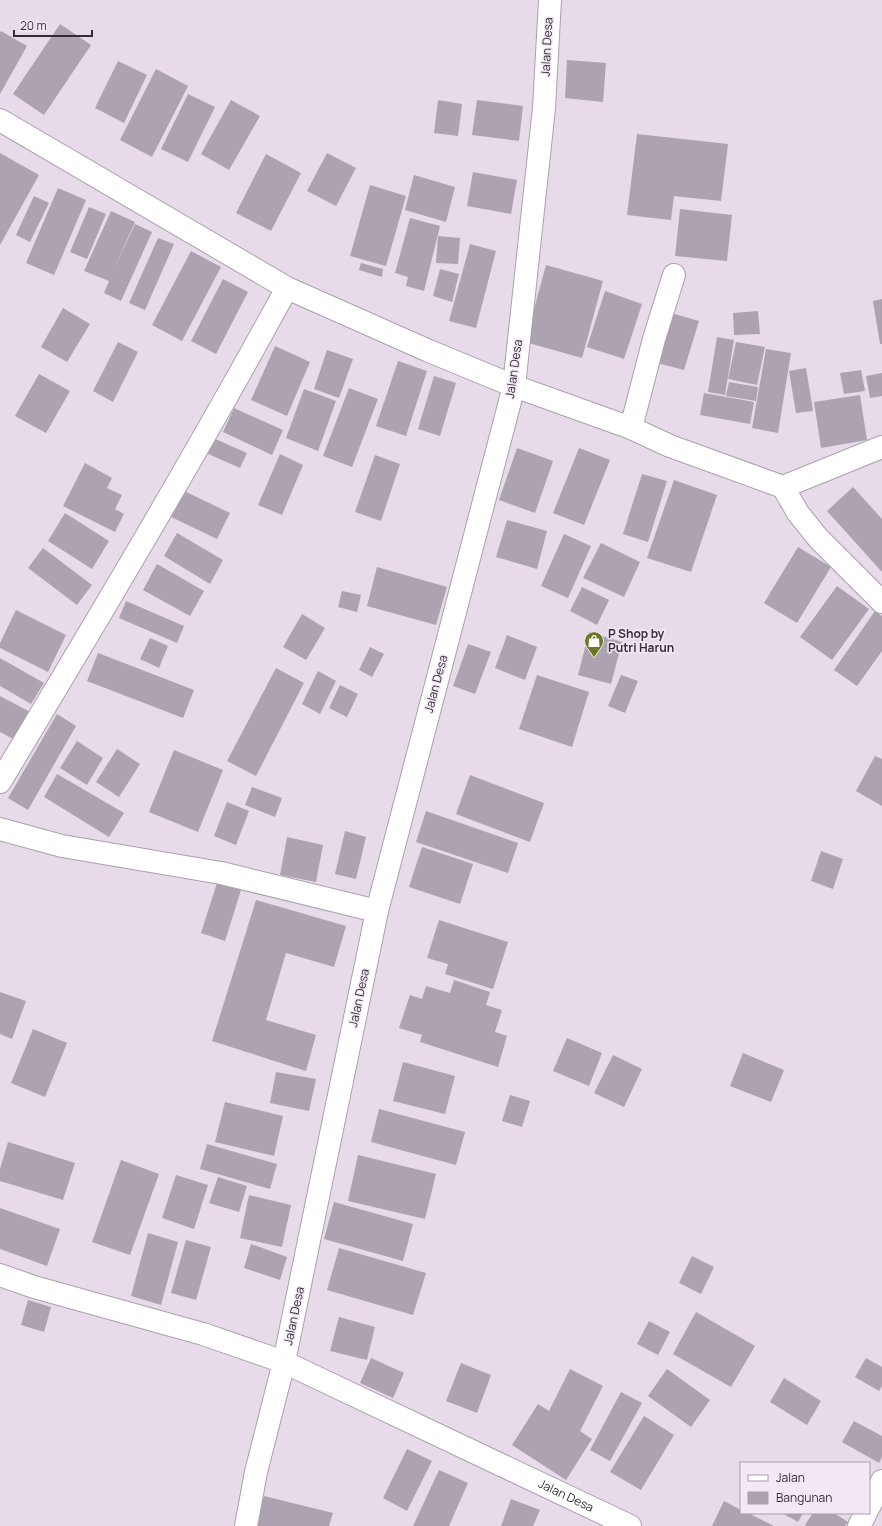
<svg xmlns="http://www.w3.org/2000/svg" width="882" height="1526" font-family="Manrope,sans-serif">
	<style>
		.building { fill: #ada2af }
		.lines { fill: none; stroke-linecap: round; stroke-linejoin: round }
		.minor-casing { stroke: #aba0ad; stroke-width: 24 }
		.minor { stroke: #fff; stroke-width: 22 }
		.labels { text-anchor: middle; stroke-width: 3; stroke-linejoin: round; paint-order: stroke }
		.street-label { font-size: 12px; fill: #332e34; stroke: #f4e8f6 }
		.poi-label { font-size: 12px; font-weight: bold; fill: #332e34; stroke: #f4e8f6; text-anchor: start }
	</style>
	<rect width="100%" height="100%" fill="#e7dbe9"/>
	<g class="building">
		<path d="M60,24l31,21 -47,70 -31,-21z"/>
		<path d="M1,31l26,15 -27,48v-61z"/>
		<path d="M567,60l39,3 -3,39 -38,-4z"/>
		<path d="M118,61l29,14 -23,48 -29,-15z"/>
		<path d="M156,69l32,17 -36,71 -32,-17z"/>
		<path d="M188,94l27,13 -27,55 -27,-13z"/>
		<path d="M231,100l29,16 -31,54 -28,-16z"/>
		<path d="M438,100l24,4 -4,32 -24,-3z"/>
		<path d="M477,100l46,6 -4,35 -47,-6z"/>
		<path d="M637,134l91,10 -7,57 -47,-5 -3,24 -44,-5z"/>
		<path d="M0,153l39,22 -39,70z"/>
		<path d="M327,153l29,15 -20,38 -29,-15z"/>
		<path d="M266,154l35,19 -30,58 -35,-18z"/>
		<path d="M473,172l44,8 -6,34 -44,-8z"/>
		<path d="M414,175l41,12 -9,35 -41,-12z"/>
		<path d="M370,185l36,11 -20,70 -36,-10z"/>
		<path d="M58,188l28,12 -32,75 -28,-12z"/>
		<path d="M34,196l15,7 -19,39 -14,-7z"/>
		<path d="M89,207l17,7 -19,45 -17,-7z"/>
		<path d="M680,209l52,6 -5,46 -52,-5z"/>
		<path d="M111,211l24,11 -22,49 22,-47 17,8 -31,69 -17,-8 5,-12 -25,-10z"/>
		<path d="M410,218l30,8 -16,65 -18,-5 2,-9 -13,-4z"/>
		<path d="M438,236l22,2 -2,26 -22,-1z"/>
		<path d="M158,238l16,6 -29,66 -16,-7z"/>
		<path d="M470,244l26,7 -20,77 -27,-7z"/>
		<path d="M191,251l30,16 -39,74 -30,-16z"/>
		<path d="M361,263l22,6 -1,8 -23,-7z"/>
		<path d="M546,265l57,16 -21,77 -57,-16z"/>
		<path d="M440,269l19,5 -7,28 -19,-6z"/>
		<path d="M223,279l25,13 -32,62 -25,-13z"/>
		<path d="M605,291l37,13 -18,55 -37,-12z"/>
		<path d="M882,299v45h-2l-7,-43z"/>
		<path d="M63,308l27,16 -23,38 -26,-15z"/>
		<path d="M758,311l2,23 -26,1 -1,-22z"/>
		<path d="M671,313l28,8 -15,49 -27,-7z"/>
		<path d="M717,337l17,3 -9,55 -17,-3z"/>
		<path d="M118,342l20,10 -25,50 -20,-11z"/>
		<path d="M736,342l29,5 -8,38 -29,-6z"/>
		<path d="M275,346l35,16 -23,54 -36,-16z"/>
		<path d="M766,349l25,4 -13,80 -26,-5z"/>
		<path d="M327,350l26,9 -14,39 -25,-9z"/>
		<path d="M398,361l29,10 -21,65 -30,-10z"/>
		<path d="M806,368l7,43 -17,2 -7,-42z"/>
		<path d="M861,370l4,21 -21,3 -4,-21z"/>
		<path d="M882,373v23l-12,2 -4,-22z"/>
		<path d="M39,374l31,17 -24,42 -31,-17z"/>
		<path d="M434,376l22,7 -16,53 -22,-7z"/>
		<path d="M729,382l29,5 -2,14 -30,-5z"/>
		<path d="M349,388l29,11 -26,68 -29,-11z"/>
		<path d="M304,389l32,12 -18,50 -32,-13z"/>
		<path d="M704,393l50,9 -4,22 -50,-9z"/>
		<path d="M860,395l7,45 -46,8 -7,-46z"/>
		<path d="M234,408l49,22 -11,25 -49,-23z"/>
		<path d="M213,438l34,15 -7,15 -34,-15z"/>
		<path d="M517,448l36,13 -18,52 -36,-13z"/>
		<path d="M579,448l31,12 -26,65 -31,-12z"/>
		<path d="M280,454l23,11 -21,50 -24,-10z"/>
		<path d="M375,455l25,9 -19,57 -26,-9z"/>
		<path d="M85,463l27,15 -5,10 15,7 -7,14 9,5 -9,18 -52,-26z"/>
		<path d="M642,474l25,7 -19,61 -25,-8z"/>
		<path d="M674,480l43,15 -26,77 -44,-14z"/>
		<path d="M853,487l29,32v53l-55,-61z"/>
		<path d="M180,489l50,24 -13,26 -50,-24z"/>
		<path d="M65,513l44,28 -17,28 -44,-28z"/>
		<path d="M507,520l40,11 -10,38 -41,-12z"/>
		<path d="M177,533l46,27 -13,24 -46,-28z"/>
		<path d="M564,534l27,12 -23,52 -27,-12z"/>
		<path d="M601,543l39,19 -16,35 -41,-19z"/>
		<path d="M798,547l33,20 -34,56 -33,-20z"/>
		<path d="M43,548l49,37 -15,20 -49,-37z"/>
		<path d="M157,564l47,27 -14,25 -47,-26z"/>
		<path d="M377,567l70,20 -11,38 -69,-19z"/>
		<path d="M837,586l32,23 -37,51 -32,-23z"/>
		<path d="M582,587l27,13 -12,25 -27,-14z"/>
		<path d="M342,591l19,4 -4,17 -19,-5z"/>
		<path d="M126,601l58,25 -7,17 -58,-25z"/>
		<path d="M16,610l50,25 -18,37 -48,-24v-5z"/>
		<path d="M875,611l7,5v35l-25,35 -23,-16z"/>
		<path d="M302,614l23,14 -19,32 -23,-13z"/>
		<path d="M589,632l33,10 -11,42 -33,-9z"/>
		<path d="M507,635l30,12 -12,33 -30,-12z"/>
		<path d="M150,638l18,8 -9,22 -19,-9z"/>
		<path d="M468,644l23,8 -16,42 -22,-8z"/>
		<path d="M370,647l14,7 -12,23 -13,-7z"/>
		<path d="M98,653l96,37 -11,28 -96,-37z"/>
		<path d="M0,658l44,25 -13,21 -31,-18z"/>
		<path d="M276,668l28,15 -48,93 -29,-15z"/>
		<path d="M318,671l18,10 -16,33 -18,-10z"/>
		<path d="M537,675l52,17 -17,55 -53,-18z"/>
		<path d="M621,675l17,6 -13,32 -17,-7z"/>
		<path d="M340,685l18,9 -11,23 -18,-9z"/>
		<path d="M0,696l32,17 -15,28 -17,-9z"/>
		<path d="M57,714l19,12 -48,84 -20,-12z"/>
		<path d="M77,741l26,17 -16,27 -27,-17z"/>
		<path d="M117,749l23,15 -21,33 -23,-15z"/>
		<path d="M174,750l49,20 -25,62 -49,-20z"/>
		<path d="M875,756l7,3v47l-26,-15z"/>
		<path d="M57,774l67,39 -15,24 -65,-40z"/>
		<path d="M470,775l74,28 -14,39 -74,-28z"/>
		<path d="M252,787l30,11 -7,19 -30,-12z"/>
		<path d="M227,802l22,9 -13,34 -22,-9z"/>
		<path d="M426,811l92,32 -10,30 -92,-31z"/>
		<path d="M345,831l21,6 -10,42 -21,-5z"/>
		<path d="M287,837l36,8 -7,37 -36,-7z"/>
		<path d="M422,847l51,17 -13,40 -51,-17z"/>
		<path d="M821,851l22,8 -10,30 -22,-8z"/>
		<path d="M217,883l24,7 -16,51 -24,-8z"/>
		<path d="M256,900l90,26 -12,41 -48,-14 -20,67 50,15 -10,36 -94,-30z"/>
		<path d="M439,920l69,22 -15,47 -48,-15 3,-10 -21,-6z"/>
		<path d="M454,980l36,12 -4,13 16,5 -7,22 12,4 -9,31 -78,-25 2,-7 -23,-7 11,-33 12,4 4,-13 24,7z"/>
		<path d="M0,992l26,9 -14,38 -12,-5z"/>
		<path d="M33,1029l34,14 -22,54 -34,-14z"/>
		<path d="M567,1038l35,15 -13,33 -36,-15z"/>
		<path d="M743,1053l41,17 -13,32 -41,-16z"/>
		<path d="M613,1055l29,14 -18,38 -30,-14z"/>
		<path d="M403,1062l52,14 -10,38 -52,-13z"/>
		<path d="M276,1072l40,7 -7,32 -39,-8z"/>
		<path d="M510,1095l20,6 -8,26 -20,-6z"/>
		<path d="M225,1102l58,14 -9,40 -59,-14z"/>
		<path d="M379,1109l86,23 -9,33 -85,-23z"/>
		<path d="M8,1142l67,21 -12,37 -63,-19v-12z"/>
		<path d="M207,1144l70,20 -7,25 -70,-20z"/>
		<path d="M358,1155l78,19 -11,45 -77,-18z"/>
		<path d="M121,1160l38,14 -29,81 -38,-13z"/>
		<path d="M176,1175l32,10 -14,44 -32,-11z"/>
		<path d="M218,1177l29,9 -8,26 -30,-9z"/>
		<path d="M249,1195l42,10 -9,42 -42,-9z"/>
		<path d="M334,1202l79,22 -10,37 -79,-22z"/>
		<path d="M0,1208l60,21 -13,37 -47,-17z"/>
		<path d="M148,1233l30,9 -17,63 -30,-9z"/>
		<path d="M186,1240l25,7 -15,53 -25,-7z"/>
		<path d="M251,1244l36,13 -7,23 -36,-12z"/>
		<path d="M339,1248l87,25 -13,42 -86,-25z"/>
		<path d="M692,1256l22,11 -13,27 -22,-11z"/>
		<path d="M28,1300l23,7 -7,25 -23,-7z"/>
		<path d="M696,1312l59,34 -24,41 -58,-33z"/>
		<path d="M339,1317l36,10 -8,33 -37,-9z"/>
		<path d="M649,1321l21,11 -12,23 -21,-11z"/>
		<path d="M371,1358l33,15 -11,25 -33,-15z"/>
		<path d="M866,1358l16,9v19l-3,5 -24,-14z"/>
		<path d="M461,1363l30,12 -14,38 -31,-12z"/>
		<path d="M570,1369l33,17 -23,45 12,8 -26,41 -54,-35 26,-41 11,7z"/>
		<path d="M667,1369l43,31 -19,27 -43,-31z"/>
		<path d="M784,1378l37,23 -14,24 -37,-23z"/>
		<path d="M621,1392l21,11 -32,58 -20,-11z"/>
		<path d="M644,1416l30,19 -33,55 -31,-18z"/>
		<path d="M854,1421l28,15v21l-3,6 -37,-21z"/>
		<path d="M407,1449l25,12 -25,50 -24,-13z"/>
		<path d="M439,1470l29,13 -19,43h-36z"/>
		<path d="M264,1496l69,17 -4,13h-73z"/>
		<path d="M511,1499l29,11 -7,16h-32z"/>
		<path d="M724,1501l17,9v3h7l26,13h-62z"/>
		<path d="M782,1513h21l-5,9z"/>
		<path d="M813,1513h21l14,9 -3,4h-38l-2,-1z"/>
	</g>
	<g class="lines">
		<defs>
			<g id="minor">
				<path id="s1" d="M550,0l-6,108 -30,278 -137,525 -93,451 346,164"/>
				<path d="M0,120l287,168 142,63 85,35 117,42 39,18 113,41 99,-40"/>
				<path d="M631,428l23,-89 20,-64"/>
				<path d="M783,487l15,26 20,25 64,64"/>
				<path d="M0,782c98,-163 196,-327 287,-494"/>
				<path d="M0,829l62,17 159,27 156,38"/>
				<path d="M0,1275l34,12 169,47 81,28 -28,110 -10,54"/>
				<path d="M869,1507l13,-26"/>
				<path d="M859,1526l7,-13"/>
			</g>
		</defs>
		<use href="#minor" class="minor-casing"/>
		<use href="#minor" class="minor"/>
	</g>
	<defs>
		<symbol id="shop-pin" viewBox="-11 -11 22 30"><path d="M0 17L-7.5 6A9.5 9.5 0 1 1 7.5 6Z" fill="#6c7722" stroke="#f4e8f6"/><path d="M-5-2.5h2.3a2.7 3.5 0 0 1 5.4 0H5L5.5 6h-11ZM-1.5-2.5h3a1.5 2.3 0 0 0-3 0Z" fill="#fff"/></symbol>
	</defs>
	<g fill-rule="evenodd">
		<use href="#shop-pin" x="583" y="630" width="22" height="30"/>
	</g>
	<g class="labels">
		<g class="street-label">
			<text transform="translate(547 47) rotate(-87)" y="4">Jalan Desa</text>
			<text transform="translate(514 369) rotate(-82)" y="4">Jalan Desa</text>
			<text transform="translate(436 684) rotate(-75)" y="4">Jalan Desa</text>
			<text transform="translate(359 998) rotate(-78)" y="4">Jalan Desa</text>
			<text transform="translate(294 1316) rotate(-78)" y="4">Jalan Desa</text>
			<text dy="4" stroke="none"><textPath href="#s1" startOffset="1703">Jalan Desa</textPath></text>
		</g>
		<g class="poi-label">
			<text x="608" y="638">P Shop by<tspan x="608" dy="14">Putri Harun</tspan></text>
		</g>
	</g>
	<rect x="740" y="1462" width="130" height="52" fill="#f4e8f6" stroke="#a79ea8"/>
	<rect x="748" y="1475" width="20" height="6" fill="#ffffff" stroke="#a79ea8"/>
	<text x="776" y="1482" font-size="12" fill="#332e34">Jalan</text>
	<rect x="748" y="1492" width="20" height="12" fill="#ada2af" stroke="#a79ea8"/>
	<text x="776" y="1502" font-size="12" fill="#332e34">Bangunan</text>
	<path d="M14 30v6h78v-6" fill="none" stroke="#332e34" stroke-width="2"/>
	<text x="20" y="30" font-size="12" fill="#332e34" stroke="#f4e8f6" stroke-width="3" paint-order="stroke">20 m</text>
</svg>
